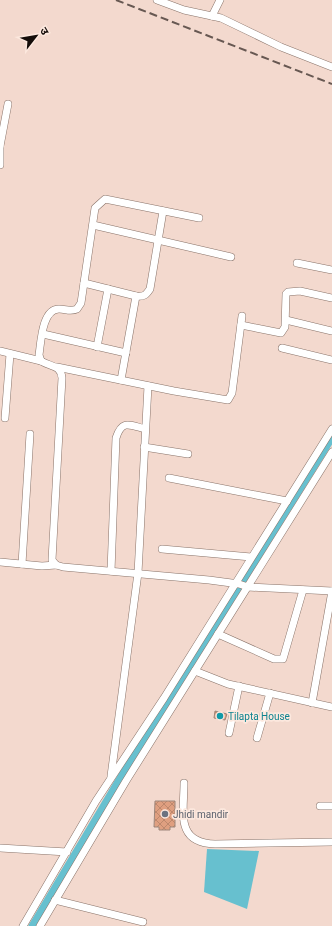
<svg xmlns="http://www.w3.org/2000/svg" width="332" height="926" font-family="Roboto,'Noto Sans Devanagari',sans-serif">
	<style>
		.water { fill: #67c0cf }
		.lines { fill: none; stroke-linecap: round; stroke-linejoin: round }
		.canal { stroke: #67c0cf; stroke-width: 7 }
		.building { fill: url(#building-cross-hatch); stroke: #9d867b }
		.minor-casing { stroke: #897369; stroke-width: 8 }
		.minor { stroke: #fff; stroke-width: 7 }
		.rail { stroke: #675852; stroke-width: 2; stroke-dasharray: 8 4; stroke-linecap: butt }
		.culture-dot { fill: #0f9aa8; stroke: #fce8de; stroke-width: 1.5 }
		.worship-dot { fill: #6b7280; stroke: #fce8de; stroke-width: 1.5 }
		.labels { text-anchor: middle; stroke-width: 3.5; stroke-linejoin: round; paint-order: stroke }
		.culture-label { font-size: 10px; fill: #0d838f; stroke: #fce8de; text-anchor: start }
		.worship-label { font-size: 10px; fill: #5b616d; stroke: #fce8de; text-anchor: start }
	</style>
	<defs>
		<pattern id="building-cross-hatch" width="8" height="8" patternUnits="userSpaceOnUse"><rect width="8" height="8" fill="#df9f80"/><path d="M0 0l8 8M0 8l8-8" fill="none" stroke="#be886d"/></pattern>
	</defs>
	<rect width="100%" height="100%" fill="#f3d9ce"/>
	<path class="water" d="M207,849l52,2 -12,58 -43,-17z"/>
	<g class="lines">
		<path class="canal" d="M32,926l91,-153 209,-335"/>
	</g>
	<g class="building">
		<path d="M215,711l12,3 -2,6 -11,-2z"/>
		<path d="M155,801h20v26h-5v3h-11v-3h-5z"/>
	</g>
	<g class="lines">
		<defs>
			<g id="minor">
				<path d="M157,0l27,10 37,8 60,29 51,20"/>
				<path d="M212,16l8,-16"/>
				<path d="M0,145v20"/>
				<path d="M0,146l8,-42"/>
				<path d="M199,218l-94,-19 -10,9 -14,95 -4,6c-7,3 -11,0 -18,0 -17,0 -18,33 -20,46l2,6c10,6 20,4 21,17l-10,182 4,5 7,2 146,13 30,4 9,3 84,4"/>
				<path d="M93,225l138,32"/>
				<path d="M297,263l35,7"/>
				<path d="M84,283l52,13c8,1 10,-1 14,-7l13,-78"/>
				<path d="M286,320l46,11"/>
				<path d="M241,325l40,8 4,-6 1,-33 2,-2 12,-1 32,7"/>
				<path d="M43,334l83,19"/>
				<path d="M97,347l11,-58"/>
				<path d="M282,348l50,12"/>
				<path d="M0,351l41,10"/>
				<path d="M57,367l117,24 54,9 4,-7 10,-77"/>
				<path d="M121,380l15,-84"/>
				<path d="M5,418l5,-64"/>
				<path d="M144,447l44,7"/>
				<path d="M169,478l118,23"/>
				<path d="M162,549l89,8"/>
				<path d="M0,562l42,4 14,-1"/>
				<path d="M22,564l8,-130"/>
				<path d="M111,571l5,-133c6,-19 14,-13 29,-9"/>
				<path d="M218,634l56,25h9l20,-69"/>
				<path d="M195,671l33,13 104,23"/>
				<path d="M312,703l20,-112"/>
				<path d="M229,733l10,-47"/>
				<path d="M257,738l13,-45"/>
				<path d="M111,776l27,-203 10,-187"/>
				<path d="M184,783c0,29 -9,60 31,61l117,-2"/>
				<path d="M320,806h12"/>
				<path d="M0,848l67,4"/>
				<path d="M55,900l88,22"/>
				<path d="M23,926l73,-125 68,-103 168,-269"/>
				<path d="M40,926l86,-145 206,-329"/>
			</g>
		</defs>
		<use href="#minor" class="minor-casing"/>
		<use href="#minor" class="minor"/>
		<path class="rail" d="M116,0l216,84"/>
	</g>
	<circle class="culture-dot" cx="220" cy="716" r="4"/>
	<circle class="worship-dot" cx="165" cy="814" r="4"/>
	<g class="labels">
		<g class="culture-label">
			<text x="228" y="720">Tilapta House</text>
		</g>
		<g class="worship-label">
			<text x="173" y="818">Jhidi mandir</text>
		</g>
	</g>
	<g transform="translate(36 36) rotate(59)" stroke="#fce8de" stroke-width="3" paint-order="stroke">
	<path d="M0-3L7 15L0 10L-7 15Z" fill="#140c09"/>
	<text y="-6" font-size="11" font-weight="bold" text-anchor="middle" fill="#140c09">उ</text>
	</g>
</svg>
